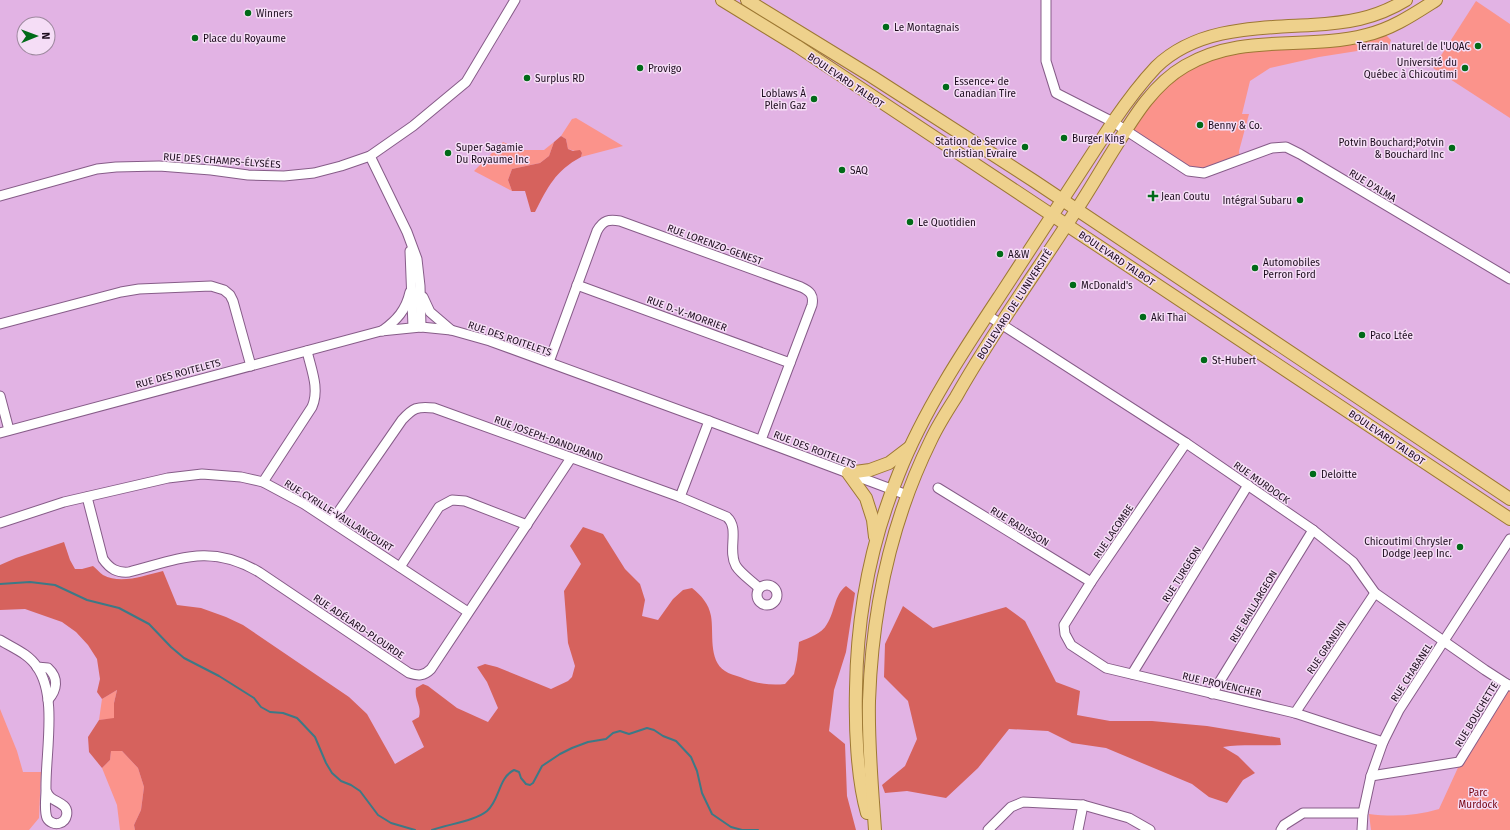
<svg xmlns="http://www.w3.org/2000/svg" width="1510" height="830" font-family="'Fira Sans',sans-serif">
	<style>
		.green { fill: #fb938b }
		.forest { fill: #d6625d }
		.lines { fill: none; stroke-linecap: round; stroke-linejoin: round }
		.stream { stroke: #3d7986; stroke-width: 2 }
		.minor-casing { stroke: #865c88; stroke-width: 11 }
		.major-casing { stroke: #9d7833; stroke-width: 14 }
		.minor { stroke: #fff; stroke-width: 9 }
		.major { stroke: #eed18c; stroke-width: 12 }
		.poi-dot { fill: #006a18; stroke: #f5ddf6; stroke-width: 1.5 }
		.labels { text-anchor: middle; stroke-width: 3; stroke-linejoin: round; paint-order: stroke }
		.poi-label { font-size: 10px; fill: #1b0b1c; stroke: #f5ddf6; text-anchor: start }
		.street-label { font-size: 10px; fill: #1b0b1c; stroke: #f5ddf6 }
		.park-label { font-size: 10px; fill: #75020f; stroke: #f5ddf6 }
	</style>
	<rect width="100%" height="100%" fill="#e2b3e4"/>
	<g class="green">
		<path d="M1476,1l34,23v94l-77,-50z"/>
		<path d="M1381,30l10,10 -2,6 -70,11 -49,11 -20,13 -8,33h7l-10,37 1,9 -36,13 -16,-2 -63,-41 13,-18 58,-52z"/>
		<path d="M576,118l47,28 -42,11 1,-4 -14,-4 -2,-10 -5,-3 11,-17z"/>
		<path d="M503,142l19,8h22l10,-8 -5,14 -9,7 -28,6 -4,11 4,11 -38,-20z"/>
		<path d="M1505,686l5,3v141h-139l-2,-16c23,3 47,2 70,-5l28,-61z"/>
		<path d="M117,690l-3,13v16l-15,1 3,-21z"/>
		<path d="M0,709l17,42 6,21h18l-2,46 -10,12h-29z"/>
		<path d="M111,751h11l16,17 6,19 -3,23 -7,15 1,5h-15l-3,-25 -15,-37 8,-8z"/>
	</g>
	<g class="forest">
		<path d="M561,136l5,3 2,10 5,2 7,-1 2,3 -1,4c-26,14 -33,30 -46,55h-4l-6,-21h-13l-4,-11 4,-11 28,-6 9,-7 5,-14z"/>
		<path d="M583,527l20,7 22,35 15,15 5,16 -3,16 16,4 15,-21 10,-9 9,-2c9,7 17,16 19,28 3,17 -3,44 14,55 4,3 10,4 15,6 14,6 30,9 45,7l9,-10 3,-14 2,-18c9,-4 23,-8 28,-18 8,-12 7,-29 19,-38l9,7 -9,59 -12,38 -5,41 16,13 2,52 9,34h-721l-1,-5 7,-15 3,-23 -6,-19 -16,-17h-11l-1,9 -8,8 -13,-16 -1,-15 11,-17 15,-2v-15l3,-13 -15,9 -5,-7 3,-13 -3,-20 -9,-14 -12,-13 -14,-10 -37,-13 -25,1v-45l16,-7 48,-16 6,18 5,9h7l11,-3c4,3 7,7 10,9 18,10 42,0 60,-4l14,34 24,3 25,9 17,8 106,72 18,17 28,50 29,-17 -12,-26 7,-4c3,-12 -5,-16 -3,-29l7,-4 5,2 29,22 31,14 10,-14 -11,-26 -10,-15 8,-3 12,3 54,22 17,-8 4,-4 3,-11 -7,-23 -4,-52 17,-27 -11,-18z"/>
		<path d="M903,606l30,22 73,-21 19,14 31,61 24,9 -3,24 33,6h42l55,5 73,12 1,7c-19,1 -39,-1 -58,2l15,9 17,17 -12,7 -16,23 -18,-6 -17,-13 -86,-36 -34,-5 -24,-12 -39,-2 -31,39 -32,30 -39,-7 -22,2 -3,-8 23,-19 12,-27 -9,-38 -24,-24 1,-33z"/>
	</g>
	<g class="lines">
		<g class="stream">
			<path d="M0,584l30,-2 25,3 32,15 32,8 30,16 22,23 13,11 35,18 35,22 7,9 9,5 13,1 14,5 18,19 11,26 6,10 9,8 10,4 9,6 18,24 13,8 24,7"/>
			<path d="M432,830c17,-6 43,-9 55,-19 13,-11 11,-33 27,-41l5,2 2,6 5,6 4,1 3,-2 9,-17 18,-12 12,-6 16,-6 18,-3 7,-6 7,-2 9,3 18,-6 7,2 9,6 13,5 15,16 6,14 5,22 10,21 19,13 11,3h16"/>
		</g>
		<defs>
			<g id="minor">
				<path d="M1046,0v61l10,32 57,29 75,49 16,2 68,-25 14,-1 14,7 210,125"/>
				<path d="M370,156l37,76 10,27 3,27 1,41"/>
				<path d="M0,196l97,-27 19,-2 43,-1 52,4 37,5 36,1 30,-3 27,-7 29,-10 43,-30 53,-44 49,-82"/>
				<path d="M410,251l3,76"/>
				<path d="M577,285l213,78"/>
				<path d="M423,297l7,15 21,18"/>
				<path d="M987,315l199,128 127,87 40,32 22,31 110,77 25,16"/>
				<path d="M0,324l121,-32 18,-3 72,-3 13,4 6,5 3,6 18,65"/>
				<path d="M382,331c15,-11 24,-21 28,-39"/>
				<path d="M549,362l48,-131c6,-11 12,-12 23,-10l181,66c9,4 13,8 11,18l-51,135"/>
				<path d="M0,396l9,34"/>
				<path d="M0,433l381,-102 40,-4 30,3 39,11 219,80 198,74"/>
				<path d="M1186,443l-95,139 -27,43 1,9 6,11 35,23 189,45 88,29"/>
				<path d="M263,482l49,-75c8,-18 -1,-38 -5,-56"/>
				<path d="M938,488l153,94"/>
				<path d="M87,497l16,62c7,10 14,14 26,13 50,-13 81,-29 130,0l150,101c9,3 15,3 22,-4l140,-211"/>
				<path d="M680,497l29,-76"/>
				<path d="M332,521l70,-101c11,-12 15,-14 32,-12l246,89 47,20c13,12 0,33 9,49 5,8 16,15 23,22"/>
				<path d="M0,523l64,-21 104,-24 34,-4 39,3 22,5 41,22 164,108"/>
				<path d="M400,567l39,-60 13,-7 13,1 62,24"/>
				<circle cx="767" cy="595" r="10"/>
				<path d="M0,640c13,8 29,14 37,27 21,29 8,88 9,123 0,8 -2,20 1,28 2,4 8,7 13,5 7,-2 9,-12 4,-17 -7,-6 -15,-6 -18,-16"/>
				<path d="M37,667l11,1c11,10 9,22 0,32"/>
				<path d="M1132,674l116,-189"/>
				<path d="M1212,694l101,-164"/>
				<path d="M1295,713l80,-120"/>
				<path d="M1371,776l88,-14 48,-78"/>
				<path d="M988,830l23,-23 12,-5 60,3 46,13 21,12"/>
				<path d="M1078,830l5,-25"/>
				<path d="M1281,830l3,-5 19,-12h60"/>
				<path d="M1362,830l1,-17 8,-37 12,-34 16,-32 111,-171"/>
			</g>
			<g id="major">
				<path d="M722,0l75,46 713,473"/>
				<path d="M747,0l124,76 163,105 476,318"/>
				<path d="M875,537l-2,-17 -7,-22 -18,-25 22,-3 19,-7 21,-16"/>
				<path d="M867,813c-10,-35 -12,-87 -11,-124 1,-74 15,-148 43,-216 25,-63 65,-123 102,-179 37,-57 75,-115 112,-172 13,-19 27,-38 43,-55 41,-40 102,-39 155,-42 35,-2 64,-6 95,-25"/>
				<path d="M875,830c-3,-43 -7,-86 -6,-129 3,-89 22,-180 62,-261 7,-15 16,-29 25,-43 36,-64 79,-123 119,-185 14,-21 27,-44 41,-66 19,-31 38,-62 69,-80 57,-34 120,-15 181,-31 26,-6 48,-21 70,-35"/>
			</g>
		</defs>
		<use href="#minor" class="minor-casing"/>
		<use href="#major" class="major-casing"/>
		<use href="#minor" class="minor"/>
		<use href="#major" class="major"/>
	</g>
	<g class="poi-dot">
		<circle cx="248" cy="13" r="4"/>
		<circle cx="886" cy="27" r="4"/>
		<circle cx="195" cy="38" r="4"/>
		<circle cx="1478" cy="46" r="4"/>
		<circle cx="640" cy="68" r="4"/>
		<circle cx="1465" cy="68" r="4"/>
		<circle cx="527" cy="78" r="4"/>
		<circle cx="946" cy="87" r="4"/>
		<circle cx="814" cy="99" r="4"/>
		<circle cx="1200" cy="125" r="4"/>
		<circle cx="1064" cy="138" r="4"/>
		<circle cx="1025" cy="147" r="4"/>
		<circle cx="1452" cy="148" r="4"/>
		<circle cx="448" cy="153" r="4"/>
		<circle cx="842" cy="170" r="4"/>
		<path d="M1151 190h4v4h4v4h-4v4h-4v-4h-4v-4h4z"/>
		<circle cx="1300" cy="200" r="4"/>
		<circle cx="910" cy="222" r="4"/>
		<circle cx="1000" cy="254" r="4"/>
		<circle cx="1255" cy="268" r="4"/>
		<circle cx="1073" cy="285" r="4"/>
		<circle cx="1143" cy="317" r="4"/>
		<circle cx="1362" cy="335" r="4"/>
		<circle cx="1204" cy="360" r="4"/>
		<circle cx="1313" cy="474" r="4"/>
		<circle cx="1460" cy="547" r="4"/>
	</g>
	<g class="labels">
		<g class="poi-label">
			<text x="256" y="17">Winners</text>
			<text x="894" y="31">Le Montagnais</text>
			<text x="203" y="42">Place du Royaume</text>
			<text x="1470" y="50" text-anchor="end">Terrain naturel de l'UQAC</text>
			<text x="1457" y="66" text-anchor="end">Université du<tspan x="1457" dy="12">Québec à Chicoutimi</tspan></text>
			<text x="648" y="72">Provigo</text>
			<text x="535" y="82">Surplus RD</text>
			<text x="954" y="85">Essence+ de<tspan x="954" dy="12">Canadian Tire</tspan></text>
			<text x="806" y="97" text-anchor="end">Loblaws À<tspan x="806" dy="12">Plein Gaz</tspan></text>
			<text x="1208" y="129">Benny &amp; Co.</text>
			<text x="1072" y="142">Burger King</text>
			<text x="1017" y="145" text-anchor="end">Station de Service<tspan x="1017" dy="12">Christian Evraire</tspan></text>
			<text x="1444" y="146" text-anchor="end">Potvin Bouchard;Potvin<tspan x="1444" dy="12">&amp; Bouchard Inc</tspan></text>
			<text x="456" y="151">Super Sagamie<tspan x="456" dy="12">Du Royaume Inc</tspan></text>
			<text x="850" y="174">SAQ</text>
			<text x="1161" y="200">Jean Coutu</text>
			<text x="1292" y="204" text-anchor="end">Intégral Subaru</text>
			<text x="918" y="226">Le Quotidien</text>
			<text x="1008" y="258">A&amp;W</text>
			<text x="1263" y="266">Automobiles<tspan x="1263" dy="12">Perron Ford</tspan></text>
			<text x="1081" y="289">McDonald's</text>
			<text x="1151" y="321">Aki Thai</text>
			<text x="1370" y="339">Paco Ltée</text>
			<text x="1212" y="364">St-Hubert</text>
			<text x="1321" y="478">Deloitte</text>
			<text x="1452" y="545" text-anchor="end">Chicoutimi Chrysler<tspan x="1452" dy="12">Dodge Jeep Inc.</tspan></text>
		</g>
		<g class="street-label">
			<text transform="translate(846 80) rotate(34)" y="4">BOULEVARD TALBOT</text>
			<text transform="translate(222 160) rotate(4)" y="4">RUE DES CHAMPS-ÉLYSÉES</text>
			<text transform="translate(1373 185) rotate(31)" y="4">RUE D'ALMA</text>
			<text transform="translate(715 244) rotate(20)" y="4">RUE LORENZO-GENEST</text>
			<text transform="translate(1117 258) rotate(34)" y="4">BOULEVARD TALBOT</text>
			<text transform="translate(1014 304) rotate(-57)" y="4">BOULEVARD DE L'UNIVERSITÉ</text>
			<text transform="translate(687 313) rotate(20)" y="4">RUE D.-V.-MORRIER</text>
			<text transform="translate(510 338) rotate(19)" y="4">RUE DES ROITELETS</text>
			<text transform="translate(178 373) rotate(-15)" y="4">RUE DES ROITELETS</text>
			<text transform="translate(1387 437) rotate(34)" y="4">BOULEVARD TALBOT</text>
			<text transform="translate(549 438) rotate(20)" y="4">RUE JOSEPH-DANDURAND</text>
			<text transform="translate(815 449) rotate(21)" y="4">RUE DES ROITELETS</text>
			<text transform="translate(1262 482) rotate(35)" y="4">RUE MURDOCK</text>
			<text transform="translate(339 515) rotate(32)" y="4">RUE CYRILLE-VAILLANCOURT</text>
			<text transform="translate(1020 526) rotate(31)" y="4">RUE RADISSON</text>
			<text transform="translate(1113 531) rotate(-56)" y="4">RUE LACOMBE</text>
			<text transform="translate(1181 574) rotate(-58)" y="4">RUE TURGEON</text>
			<text transform="translate(1253 606) rotate(-59)" y="4">RUE BAILLARGEON</text>
			<text transform="translate(359 626) rotate(34)" y="4">RUE ADÉLARD-PLOURDE</text>
			<text transform="translate(1326 647) rotate(-56)" y="4">RUE GRANDIN</text>
			<text transform="translate(1411 672) rotate(-57)" y="4">RUE CHABANEL</text>
			<text transform="translate(1222 684) rotate(13)" y="4">RUE PROVENCHER</text>
			<text transform="translate(1476 714) rotate(-59)" y="4">RUE BOUCHETTE</text>
		</g>
		<g class="park-label">
			<text x="1478" y="796">Parc<tspan x="1478" dy="12">Murdock</tspan></text>
		</g>
	</g>
	<g transform="translate(36 36) rotate(89)"><circle r="19" fill="#f5ddf6" stroke="#9e899f"/>
	<path d="M0-3L7 15L0 10L-7 15Z" fill="#006a18"/>
	<text y="-6" font-size="11" font-weight="bold" text-anchor="middle" fill="#1b0b1c">N</text>
	</g>
</svg>
